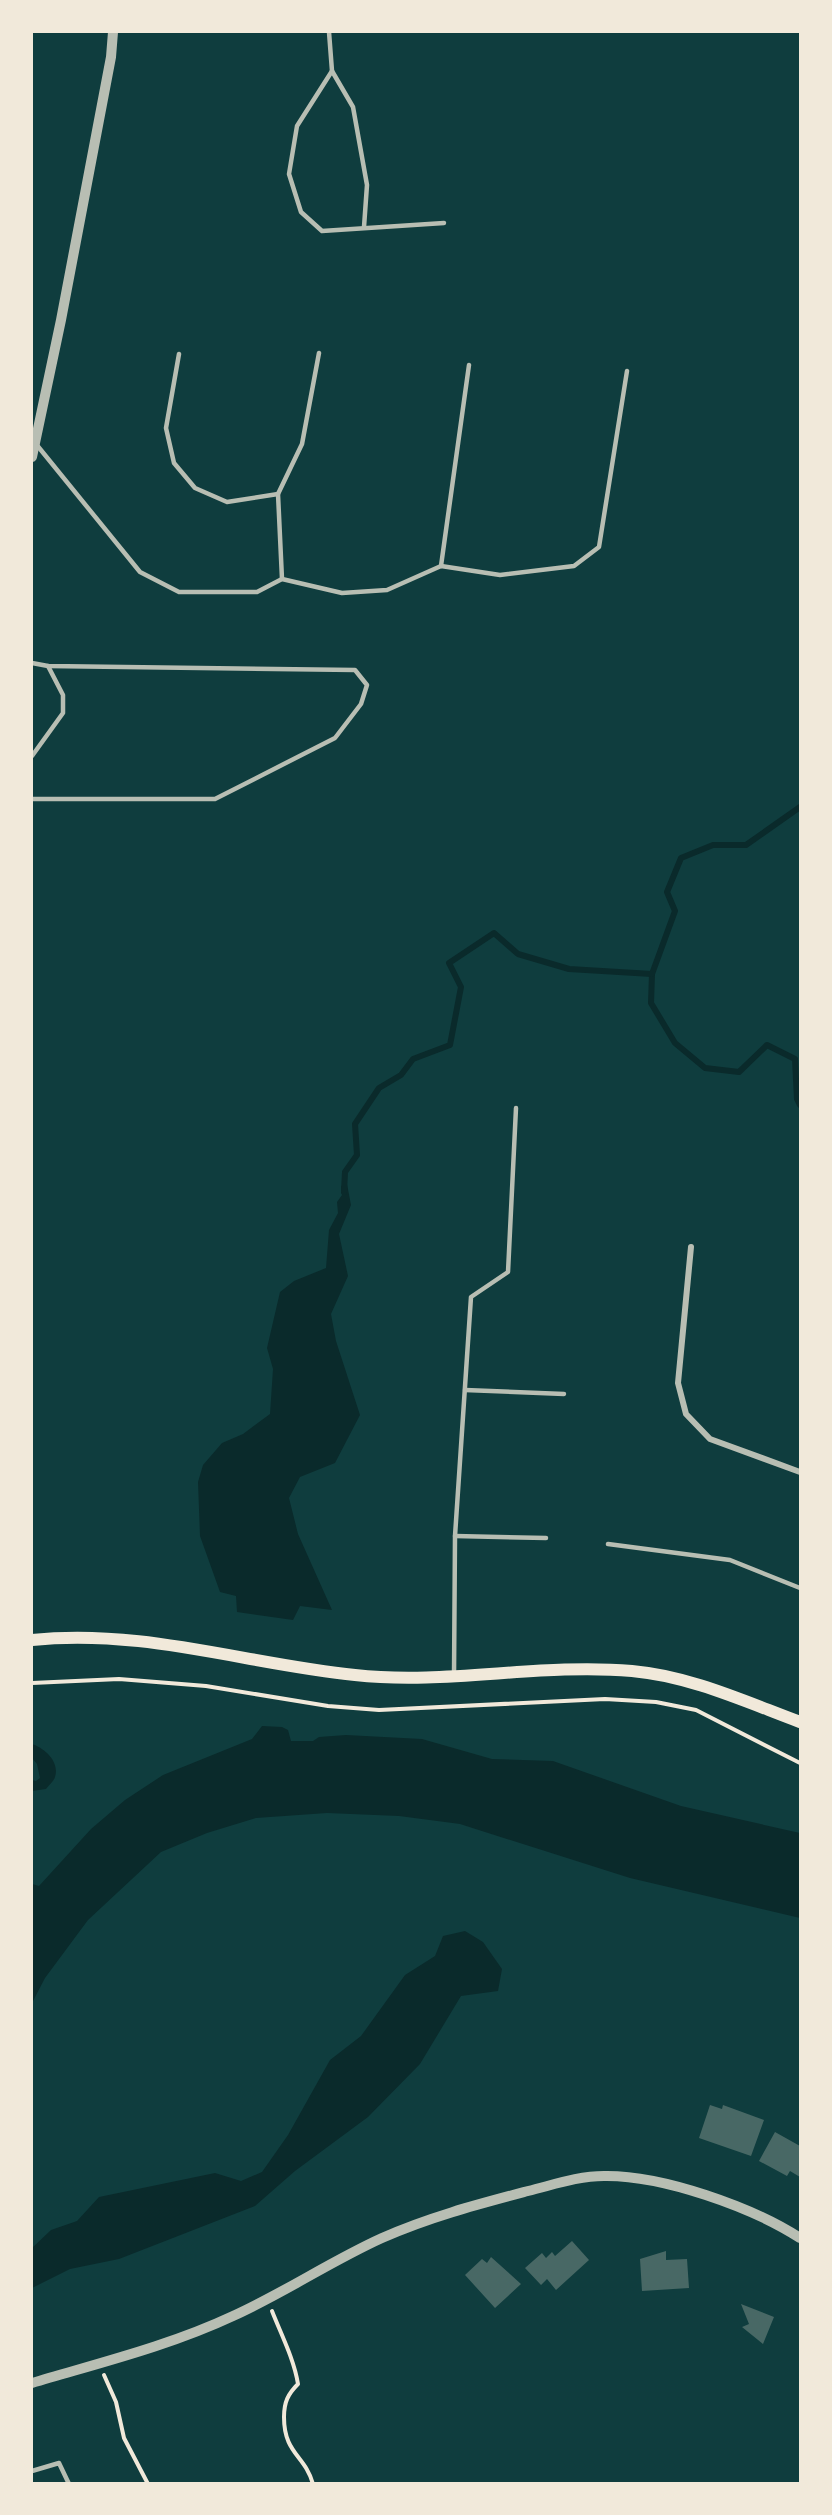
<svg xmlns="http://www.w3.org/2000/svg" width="832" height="2515" font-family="'Open Sans',sans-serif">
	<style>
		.water { fill: #0a2a2b }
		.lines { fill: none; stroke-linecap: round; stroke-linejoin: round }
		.stream { stroke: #0a2a2b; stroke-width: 6 }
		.building { fill: #486865 }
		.path { stroke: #f1e9da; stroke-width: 4 }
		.service { stroke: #b8beb3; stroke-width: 4.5 }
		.minor { stroke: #b8beb3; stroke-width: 6 }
		.tertiary { stroke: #b8beb3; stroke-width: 10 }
		.secondary { stroke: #f1e9da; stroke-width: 12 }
	</style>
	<rect width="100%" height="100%" fill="#0f3d3e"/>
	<g class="water">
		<path d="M347,1184l4,21 -12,29 9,42 -17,38 5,27 24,74 -25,48 -35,14 -11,21 9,36 34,76 -32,-4 -7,14 -56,-8 -1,-16 -16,-4 -20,-56 -2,-54 5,-17 19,-22 21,-9 27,-20 3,-45 -6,-21 13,-56 14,-11 32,-13 3,-38 9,-17 -1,-11 5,-7 -1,-9z"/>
		<path d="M262,1726l20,1 6,3 3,11h22l6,-4 27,-2 76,4 70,20 61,2 128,45 119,27v85l-170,-40 -170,-54 -61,-8 -72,-3 -71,5 -49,15 -46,19 -73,68 -43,58 -13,25v-119l7,2 52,-57 34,-29 38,-25 89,-36z"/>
		<path d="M32,1744c12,4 28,17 23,33 -1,4 -6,8 -9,12l-14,2v-11l4,1 4,-3 -3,-14 -5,-6z"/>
		<path d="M465,1931l18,11 19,27 -4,22 -37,5 -41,68 -52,53 -73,54 -40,35 -136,53 -49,10 -38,19v-40l19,-18 26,-9 22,-24 116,-24 26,8 21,-9 26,-37 42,-75 31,-24 44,-61 30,-19 8,-20z"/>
	</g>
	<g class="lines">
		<g class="stream">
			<path d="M652,974l-1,29 24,40 30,25 34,4 28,-27 28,14 2,40 3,6"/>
			<path d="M344,1192l1,-20 12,-17 -2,-31 24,-36 22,-13 12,-16 37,-14 11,-58 -12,-24 45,-30 24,21 51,15 83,5 23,-63 -8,-19 14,-34 32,-13h33l54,-38"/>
		</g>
	</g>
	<g class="building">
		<path d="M710,2105l12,4 1,-4 41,15 -13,36 -52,-18z"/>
		<path d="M775,2132l25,14v31l-10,-6 -3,5 -28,-15z"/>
		<path d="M572,2241l17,19 -33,30 -9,-11 -6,6 -16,-17 17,-15 4,5 6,-6 3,4z"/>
		<path d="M666,2251v9l21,-1 2,29 -47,3 -2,-32z"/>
		<path d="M491,2257l30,27 -26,24 -30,-33 17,-16 5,4z"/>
		<path d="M741,2304l33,13 -11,27 -21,-17 7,-3z"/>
	</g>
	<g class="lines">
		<g class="path">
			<path d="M32,1683l87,-4 87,7 122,20 51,4 226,-11 51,3 40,8 104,53"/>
			<path d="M272,2311c9,23 22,48 26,73 -10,10 -14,18 -14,33 0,37 21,38 29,67"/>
			<path d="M104,2375l12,27 8,36 24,46"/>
		</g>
		<g class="service">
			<path d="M329,32l3,39 -35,55 -8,48 12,38 21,19 122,-8"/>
			<path d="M332,71l21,36 14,78 -3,42"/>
			<path d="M179,354l-13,74 8,35 21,25 32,14 51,-8"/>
			<path d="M36,444l104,128 39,20h78l25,-13 60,14 45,-3 54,-24 59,9 74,-9 25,-19 28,-176"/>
			<path d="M441,566l28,-201"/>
			<path d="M282,579l-4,-85 24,-50 17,-91"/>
			<path d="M32,663l16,3 307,4 12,15 -6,19 -26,34 -120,61h-183"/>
			<path d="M32,756l31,-43v-18l-15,-29"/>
			<path d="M465,1390l99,4"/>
			<path d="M455,1536l91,2"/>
			<path d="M608,1544l122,16 70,28"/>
			<path d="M454,1676l1,-140 16,-239 37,-25 8,-164"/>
			<path d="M32,2471l27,-8 10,21"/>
		</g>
		<path class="minor" d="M691,1247l-13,136 8,31 24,25 90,33"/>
		<g class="tertiary">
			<path d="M32,457l29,-137 50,-263 2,-25"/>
			<path d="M32,2383c67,-20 137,-37 201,-67 51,-23 98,-55 149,-78 47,-21 97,-34 146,-47 25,-6 50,-15 76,-15 58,-1 148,31 196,62"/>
		</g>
		<path class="secondary" d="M32,1640c109,-12 215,24 323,35 92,10 184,-12 277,-4 58,5 114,31 168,51"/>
	</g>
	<rect width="832" height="2515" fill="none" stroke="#f1e9da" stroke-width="66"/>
</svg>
